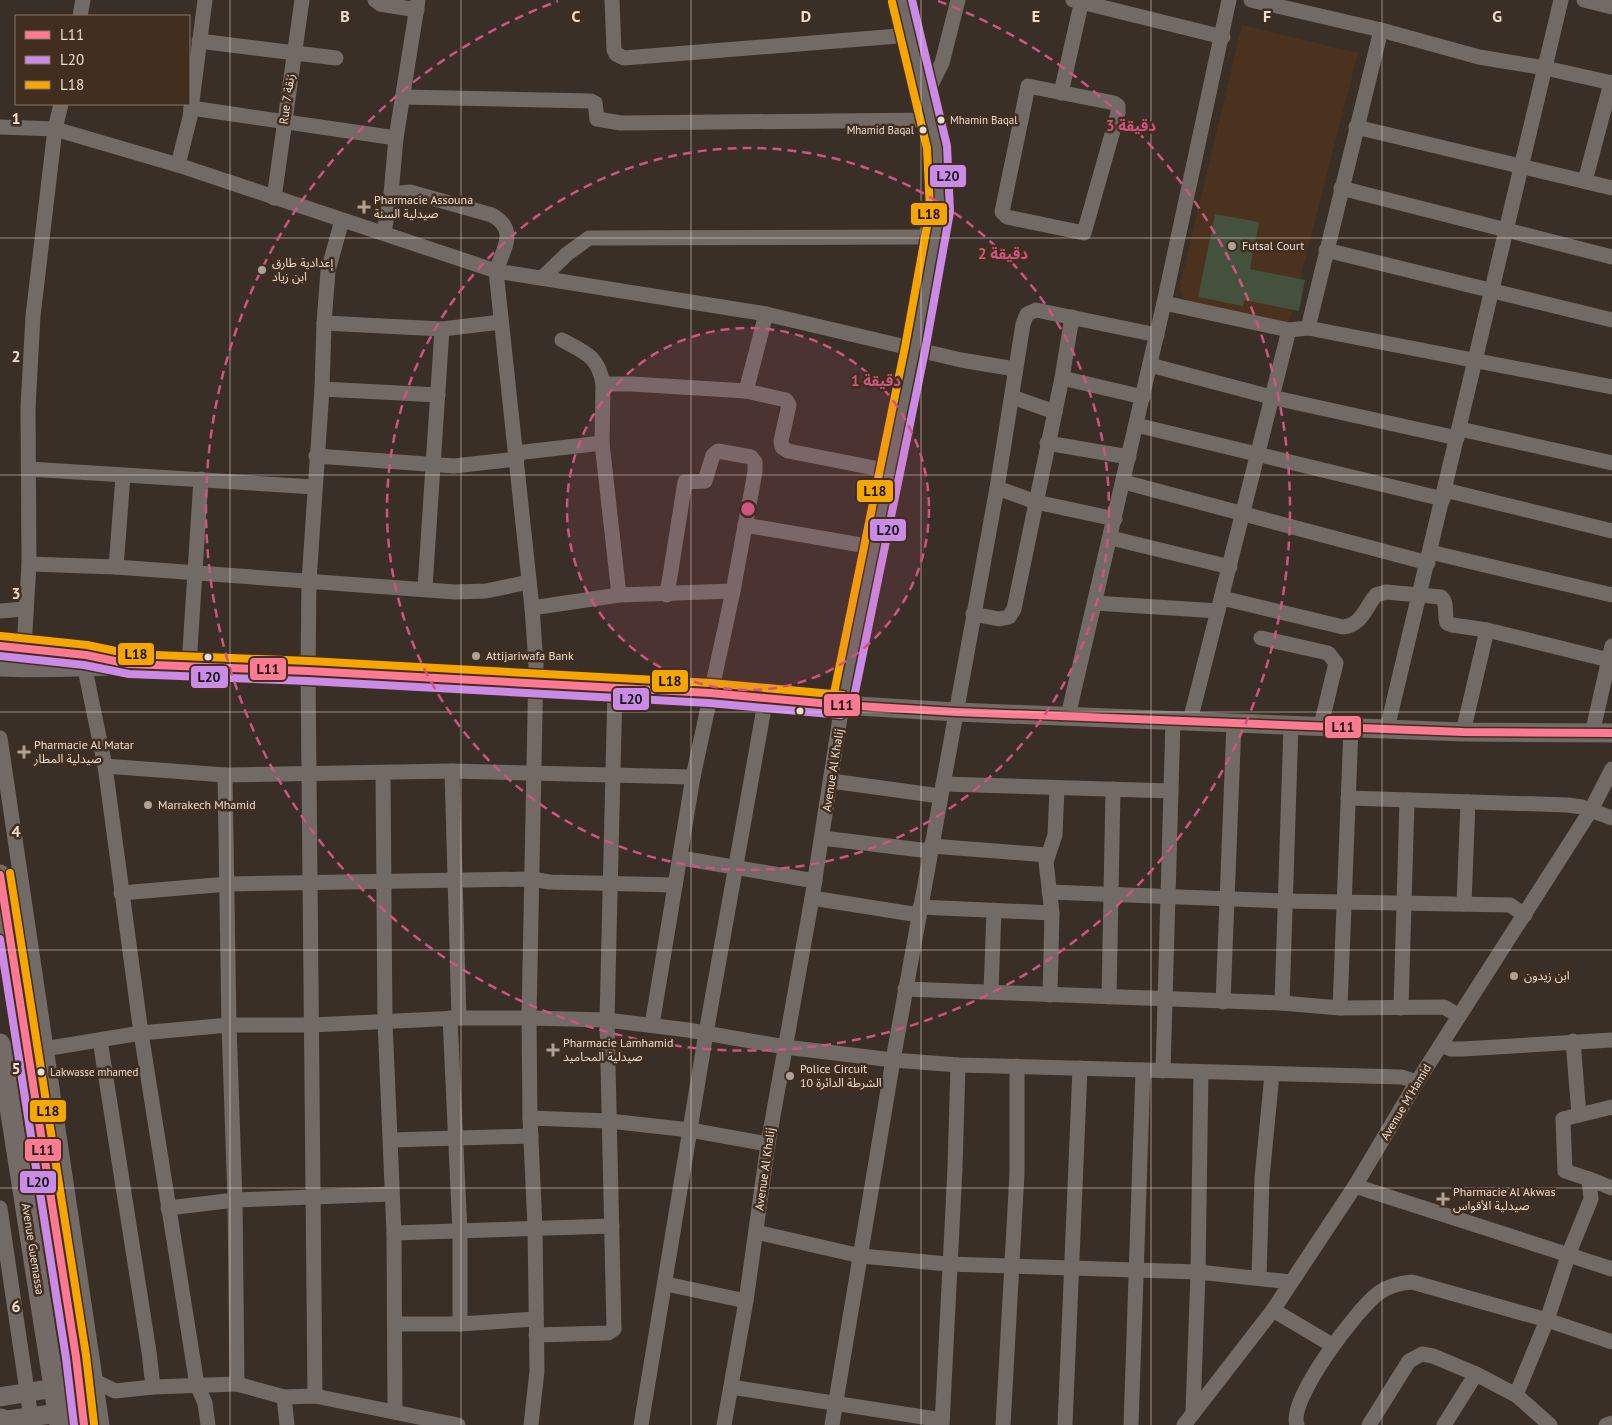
<svg xmlns="http://www.w3.org/2000/svg" width="1612" height="1425" font-family="'PT Sans','Noto Sans Arabic',sans-serif">
	<style>
		.built { fill: #4a321e }
		.green { fill: #44523d }
		.lines { fill: none; stroke-linecap: round; stroke-linejoin: round }
		.minor { stroke: #716a65; stroke-width: 15 }
		.tertiary { stroke: #716a65; stroke-width: 19 }
		.secondary { stroke: #746b66; stroke-width: 21 }
		.bus-1-casing { stroke: #422e1e; stroke-width: 11 }
		.bus-2-casing { stroke: #422e1e; stroke-width: 11 }
		.bus-3-casing { stroke: #422e1e; stroke-width: 11 }
		.bus-1 { stroke: #fe7a93; stroke-width: 8 }
		.bus-2 { stroke: #ca8be6; stroke-width: 8 }
		.bus-3 { stroke: #f7a600; stroke-width: 8 }
		.grid { fill: none; stroke: #ecdfd5; stroke-width: 1; stroke-opacity: 0.55 }
		.ring { fill: none; stroke: #cf5480; stroke-width: 2.5; stroke-dasharray: 9 6 }
		.bus-dot { fill: #ecdfd5; stroke: #422e1e; stroke-width: 2 }
		.poi-dot { fill: #aea198; stroke: #422e1e; stroke-width: 2 }
		.labels { text-anchor: middle; stroke-width: 5; stroke-linejoin: round; paint-order: stroke }
		.bus-label { font-size: 11px; fill: #ecdfd5; stroke: #422e1e; text-anchor: start }
		.street-label { font-size: 12px; fill: #ecdfd5; stroke: #422e1e }
		.poi-label { font-size: 12px; fill: #ecdfd5; stroke: #422e1e; text-anchor: start }
		.grid-label { font-size: 16px; text-anchor: middle; font-weight: bold; fill: #ecdfd5; stroke: #422e1e; stroke-width: 5; stroke-linejoin: round; paint-order: stroke }
		.centre { fill: #cf5480; stroke: #422e1e; stroke-width: 2.5 }
		.ring-label { font-size: 15px; text-anchor: middle; font-weight: bold; fill: #cf5480; stroke: #422e1e; stroke-width: 5; stroke-linejoin: round; paint-order: stroke }
		.line-badge { stroke: #422e1e; stroke-width: 2 }
		.pale-badge-label { font-size: 14px; text-anchor: middle; font-weight: bold; fill: #111 }
	</style>
	<rect width="100%" height="100%" fill="#3a2f26"/>
	<path class="built" d="M1242,25l116,28 -70,273 -101,-23 -8,-13z"/>
	<path class="green" d="M1215,214l44,8 -9,47 55,11 -6,31 -55,-11 -1,6 -45,-9z"/>
	<g class="lines">
		<g class="minor">
			<path d="M375,0l5,4 37,6"/>
			<path d="M612,0l2,50 2,4 8,4 287,-23"/>
			<path d="M1073,0l150,37"/>
			<path d="M1251,0l130,30 98,27 66,11 67,15"/>
			<path d="M1584,0l28,7"/>
			<path d="M80,16l3,-16"/>
			<path d="M199,41l137,17"/>
			<path d="M1028,86l86,17 4,3v7l-34,120 -77,-16 -5,-5z"/>
			<path d="M924,90l5,-1 13,-26 16,-63"/>
			<path d="M1061,93l21,-93"/>
			<path d="M403,97l188,4 4,2 2,16 24,4 310,-3"/>
			<path d="M191,108l205,30"/>
			<path d="M0,127l55,2 123,36 318,106 270,43 195,46 54,9"/>
			<path d="M1356,127l256,61"/>
			<path d="M178,165l12,-48 15,-117"/>
			<path d="M1585,181l26,-98"/>
			<path d="M1341,188l271,69"/>
			<path d="M391,194l19,-2 82,23c26,15 12,32 4,56l36,337 4,56 -7,354 1,100 5,110 2,143 -6,54"/>
			<path d="M274,198l28,-198"/>
			<path d="M384,232l7,-38 5,-56 22,-138"/>
			<path d="M1326,250l286,70"/>
			<path d="M542,278l25,-24 22,-16 347,-1"/>
			<path d="M1164,303l125,27 19,-2 304,59"/>
			<path d="M324,323l118,6 59,-7"/>
			<path d="M1308,328l73,-298"/>
			<path d="M562,340c24,13 36,16 41,44h29l114,7 20,-77"/>
			<path d="M1150,365l121,32 186,41"/>
			<path d="M1062,378l81,19"/>
			<path d="M603,384l-1,59 17,152"/>
			<path d="M322,389l116,6"/>
			<path d="M746,391l40,9 3,5 -8,36 1,6 6,4 102,20"/>
			<path d="M1012,397l43,15"/>
			<path d="M1136,425l307,74"/>
			<path d="M1460,429l152,34"/>
			<path d="M1047,443l82,14"/>
			<path d="M516,453l86,-10"/>
			<path d="M316,456l138,10 63,-7"/>
			<path d="M29,469l286,18"/>
			<path d="M1124,482l304,81"/>
			<path d="M997,488l39,14 79,17"/>
			<path d="M1445,490l167,41"/>
			<path d="M745,525l128,22"/>
			<path d="M1111,538l119,29"/>
			<path d="M1430,552l182,43"/>
			<path d="M29,564l87,3 339,25 31,-1 43,-9"/>
			<path d="M116,567l7,-91"/>
			<path d="M425,588l17,-259"/>
			<path d="M1222,598l121,29c19,-2 22,-19 33,-32l10,-3 55,5c7,6 3,17 6,26l5,2 35,5 122,30"/>
			<path d="M1095,603l123,8"/>
			<path d="M532,608l87,-13 114,-4"/>
			<path d="M0,611l25,-2"/>
			<path d="M973,614l26,5 10,-2 5,-8 48,-231 10,-61"/>
			<path d="M1261,638l67,15 8,10 -15,62"/>
			<path d="M24,648l5,-84 -1,-157 5,-91 22,-187 6,-25"/>
			<path d="M189,665l12,-186"/>
			<path d="M85,669l20,97 36,267 56,352 8,18 3,22"/>
			<path d="M1068,716l96,-413 65,-303"/>
			<path d="M1190,721l99,-391"/>
			<path d="M1387,729l174,-729"/>
			<path d="M1463,732l24,-102"/>
			<path d="M1592,734l20,-88"/>
			<path d="M0,738l102,687"/>
			<path d="M105,766l120,9 227,-4 241,6"/>
			<path d="M452,771l7,247"/>
			<path d="M383,773l2,248 9,212 1,179"/>
			<path d="M225,775l4,250 6,175 2,184"/>
			<path d="M831,781l109,15"/>
			<path d="M943,784l228,7"/>
			<path d="M1348,798l220,7 14,2 30,11"/>
			<path d="M822,838l108,13"/>
			<path d="M931,846l116,9"/>
			<path d="M681,858l134,23"/>
			<path d="M1049,892l236,9 225,4 15,10"/>
			<path d="M121,893l107,-9 304,-5 17,3 126,3"/>
			<path d="M812,898l107,17"/>
			<path d="M1464,904l4,-102"/>
			<path d="M920,907l132,6"/>
			<path d="M905,989l377,14 58,5 104,-1 15,9"/>
			<path d="M991,992l3,-82"/>
			<path d="M1050,995l2,-82 -6,-51 9,-27 2,-47"/>
			<path d="M1109,997l4,-208"/>
			<path d="M1223,1002l11,-279"/>
			<path d="M1282,1003l9,-278"/>
			<path d="M1340,1008l11,-280"/>
			<path d="M1401,1008l6,-208"/>
			<path d="M450,1018l10,214v92"/>
			<path d="M652,1025l41,-248 40,-186 22,-119v-10l-4,-5 -33,-6 -5,4 -8,26 -20,1 -18,113"/>
			<path d="M100,1040l49,312 4,35"/>
			<path d="M1573,1041l6,74 33,-8"/>
			<path d="M1441,1045l10,4h11l150,-9"/>
			<path d="M26,1052l115,-19 88,-8h83l147,-7h70l78,2 81,10 97,17 108,13 65,5 444,12 15,5"/>
			<path d="M1163,1071l10,-351"/>
			<path d="M1579,1115l-16,4 2,52 24,8"/>
			<path d="M530,1118l79,3 81,9 78,14"/>
			<path d="M391,1140l140,-4"/>
			<path d="M1355,1186l257,83"/>
			<path d="M0,1208l32,217"/>
			<path d="M168,1208l67,-8 157,-6"/>
			<path d="M756,1232l105,24 87,8 250,8 93,10"/>
			<path d="M394,1233l218,-7"/>
			<path d="M1259,1277l3,-99 10,-104"/>
			<path d="M666,1284l80,17"/>
			<path d="M1273,1310l59,35"/>
			<path d="M395,1324h65l76,-5"/>
			<path d="M536,1335l72,-2 6,-4 -7,-309 8,-332"/>
			<path d="M89,1383l8,-1 18,9 38,-4 84,-3 47,13 31,-1 143,29"/>
			<path d="M731,1387l211,33"/>
			<path d="M1516,1395l31,-75 22,-67 22,-54 -2,-20 23,9"/>
			<path d="M315,1396l-7,-725 1,-90 13,-192 2,-66 4,-52 14,-51"/>
			<path d="M284,1397l3,28"/>
			<path d="M1193,1412l5,-140 3,-200"/>
			<path d="M641,1425l65,-392 60,-336"/>
			<path d="M724,1425l22,-124 22,-157 44,-246 30,-193 73,-356 25,-138 -3,-64 -35,-147"/>
			<path d="M832,1425l61,-365 104,-572 26,-164 4,-10 9,-4 121,25"/>
			<path d="M942,1425l13,-257 3,-103"/>
			<path d="M1003,1425l14,-252v-107"/>
			<path d="M1065,1425l15,-357"/>
			<path d="M1131,1425l12,-355"/>
			<path d="M1184,1425l89,-115 82,-124 62,-104 174,-272 21,-41"/>
			<path d="M1297,1425c-10,-24 61,-118 83,-133 10,-7 20,-9 32,-10l135,38 65,22"/>
			<path d="M1369,1425l40,-64 13,-7 11,2 43,18 40,21 34,30"/>
			<path d="M1444,1425l32,-51"/>
			<path d="M1606,1425l6,-2"/>
		</g>
		<g class="tertiary">
			<path d="M0,646l86,9 27,5"/>
			<path d="M0,667c63,3 126,-3 189,-2l521,28 132,12 114,7 507,20 149,1"/>
			<path d="M0,1397l79,-13"/>
			<path d="M0,1418l7,2 75,-10"/>
		</g>
		<g class="secondary">
			<path d="M0,875l76,482 8,68"/>
			<path d="M0,1044l60,381"/>
		</g>
		<defs>
			<g id="bus-1">
				<path d="M0,646l86,9 43,9 179,7 402,22 132,12 114,7 507,20 149,1"/>
				<path d="M0,875l76,482 8,68"/>
			</g>
			<g id="bus-2">
				<path d="M0,656l84,9 45,9 179,7 401,22 132,12"/>
				<path d="M852,707l73,-356 25,-139 -3,-66 -35,-146"/>
				<path d="M0,939l66,419 8,67"/>
			</g>
			<g id="bus-3">
				<path d="M1,636l86,9 43,9 179,7 402,22 132,12"/>
				<path d="M832,703l73,-356 25,-137 -3,-62 -35,-146"/>
				<path d="M10,873l76,482 8,69"/>
			</g>
		</defs>
		<use href="#bus-1" class="bus-1-casing"/>
		<use href="#bus-2" class="bus-2-casing"/>
		<use href="#bus-3" class="bus-3-casing"/>
		<use href="#bus-1" class="bus-1"/>
		<use href="#bus-2" class="bus-2"/>
		<use href="#bus-3" class="bus-3"/>
	</g>
	<path class="grid" d="M230,0v1425M461,0v1425M691,0v1425M921,0v1425M1151,0v1425M1382,0v1425M0,238h1612M0,475h1612M0,712h1612M0,950h1612M0,1188h1612"/>
	<circle cx="748" cy="509" r="181" fill="#cf5480" fill-opacity=".12"/>
	<g class="ring">
		<circle cx="748" cy="509" r="181"/>
		<circle cx="748" cy="509" r="361"/>
		<path d="M938 1A542 542 0 1 1 558 1"/>
	</g>
	<g class="bus-dot">
		<circle cx="941" cy="120" r="4.5"/>
		<circle cx="923" cy="130" r="4.5"/>
		<circle cx="208" cy="657" r="4.5"/>
		<circle cx="800" cy="711" r="4.5"/>
		<circle cx="41" cy="1072" r="4.5"/>
	</g>
	<g class="poi-dot">
		<path d="M361.5 199.5h5v5h5v5h-5v5h-5v-5h-5v-5h5z"/>
		<circle cx="1232" cy="246" r="5"/>
		<circle cx="262" cy="270" r="5"/>
		<circle cx="476" cy="656" r="5"/>
		<path d="M21.5 744.5h5v5h5v5h-5v5h-5v-5h-5v-5h5z"/>
		<circle cx="148" cy="805" r="5"/>
		<circle cx="1514" cy="976" r="5"/>
		<path d="M550.5 1042.5h5v5h5v5h-5v5h-5v-5h-5v-5h5z"/>
		<circle cx="790" cy="1076" r="5"/>
		<path d="M1440.5 1191.5h5v5h5v5h-5v5h-5v-5h-5v-5h5z"/>
	</g>
	<g class="labels">
		<g class="bus-label">
			<text x="950" y="124">Mhamin Baqal</text>
			<text x="914" y="134" text-anchor="end">Mhamid Baqal</text>
			<text x="50" y="1076">Lakwasse mhamed</text>
		</g>
		<g class="street-label">
			<text transform="translate(287 99) rotate(-82)" y="4">Rue 7 زنقة</text>
			<text transform="translate(833 770) rotate(-81)" y="4">Avenue Al Khalij</text>
			<text transform="translate(1406 1102) rotate(-59)" y="4">Avenue M'Hamid</text>
			<text transform="translate(765 1169) rotate(-82)" y="4">Avenue Al Khalij</text>
			<text transform="translate(33 1249) rotate(81)" y="4">Avenue Guemassa</text>
		</g>
		<g class="poi-label">
			<text x="374" y="204">Pharmacie Assouna<tspan x="374" dy="14">صيدلية السنة</tspan></text>
			<text x="1242" y="250">Futsal Court</text>
			<text x="272" y="267">إعدادية طارق<tspan x="272" dy="14">ابن زياد</tspan></text>
			<text x="486" y="660">Attijariwafa Bank</text>
			<text x="34" y="749">Pharmacie Al Matar<tspan x="34" dy="14">صيدلية المطار</tspan></text>
			<text x="158" y="809">Marrakech Mhamid</text>
			<text x="1524" y="980">ابن زيدون</text>
			<text x="563" y="1047">Pharmacie Lamhamid<tspan x="563" dy="14">صيدلية المحاميد</tspan></text>
			<text x="800" y="1073">Police Circuit<tspan x="800" dy="14">10 الشرطة الدائرة</tspan></text>
			<text x="1453" y="1196">Pharmacie Al Akwas<tspan x="1453" dy="14">صيدلية الأقواس</tspan></text>
		</g>
	</g>
	<g class="grid-label">
		<text x="345" y="22">B</text>
		<text x="576" y="22">C</text>
		<text x="806" y="22">D</text>
		<text x="1036" y="22">E</text>
		<text x="1267" y="22">F</text>
		<text x="1497" y="22">G</text>
		<text x="16" y="124">1</text>
		<text x="16" y="362">2</text>
		<text x="16" y="599">3</text>
		<text x="16" y="837">4</text>
		<text x="16" y="1074">5</text>
		<text x="16" y="1312">6</text>
	</g>
	<circle cx="748" cy="509" r="8" class="centre"/>
	<g class="ring-label">
		<text x="1131" y="131">3 دقيقة</text>
		<text x="1003" y="259">2 دقيقة</text>
		<text x="876" y="386">1 دقيقة</text>
	</g>
	<g class="line-badge">
		<rect x="929" y="164" width="38" height="24" rx="5" fill="#ca8be6"/>
		<rect x="910" y="202" width="38" height="24" rx="5" fill="#f7a600"/>
		<rect x="856" y="479" width="38" height="24" rx="5" fill="#f7a600"/>
		<rect x="869" y="518" width="38" height="24" rx="5" fill="#ca8be6"/>
		<rect x="117" y="642" width="38" height="24" rx="5" fill="#f7a600"/>
		<rect x="249" y="657" width="38" height="24" rx="5" fill="#fe7a93"/>
		<rect x="190" y="665" width="39" height="24" rx="5" fill="#ca8be6"/>
		<rect x="651" y="669" width="38" height="24" rx="5" fill="#f7a600"/>
		<rect x="612" y="687" width="38" height="24" rx="5" fill="#ca8be6"/>
		<rect x="823" y="693" width="38" height="24" rx="5" fill="#fe7a93"/>
		<rect x="1324" y="715" width="38" height="24" rx="5" fill="#fe7a93"/>
		<rect x="29" y="1099" width="38" height="24" rx="5" fill="#f7a600"/>
		<rect x="24" y="1138" width="38" height="24" rx="5" fill="#fe7a93"/>
		<rect x="19" y="1170" width="38" height="24" rx="5" fill="#ca8be6"/>
	</g>
	<g class="pale-badge-label">
		<text x="948" y="181">L20</text>
		<text x="929" y="219">L18</text>
		<text x="875" y="496">L18</text>
		<text x="888" y="535">L20</text>
		<text x="136" y="659">L18</text>
		<text x="268" y="674">L11</text>
		<text x="209" y="682">L20</text>
		<text x="670" y="686">L18</text>
		<text x="631" y="704">L20</text>
		<text x="842" y="710">L11</text>
		<text x="1343" y="732">L11</text>
		<text x="48" y="1116">L18</text>
		<text x="43" y="1155">L11</text>
		<text x="38" y="1187">L20</text>
	</g>
	<rect x="15" y="15" width="175" height="90" fill="#422e1e" stroke="#867567"/>
	<rect x="25" y="31" width="25" height="8" fill="#fe7a93" stroke="#867567"/>
	<text x="60" y="40" font-size="15" fill="#ecdfd5">L11</text>
	<rect x="25" y="56" width="25" height="8" fill="#ca8be6" stroke="#867567"/>
	<text x="60" y="65" font-size="15" fill="#ecdfd5">L20</text>
	<rect x="25" y="81" width="25" height="8" fill="#f7a600" stroke="#867567"/>
	<text x="60" y="90" font-size="15" fill="#ecdfd5">L18</text>
</svg>
